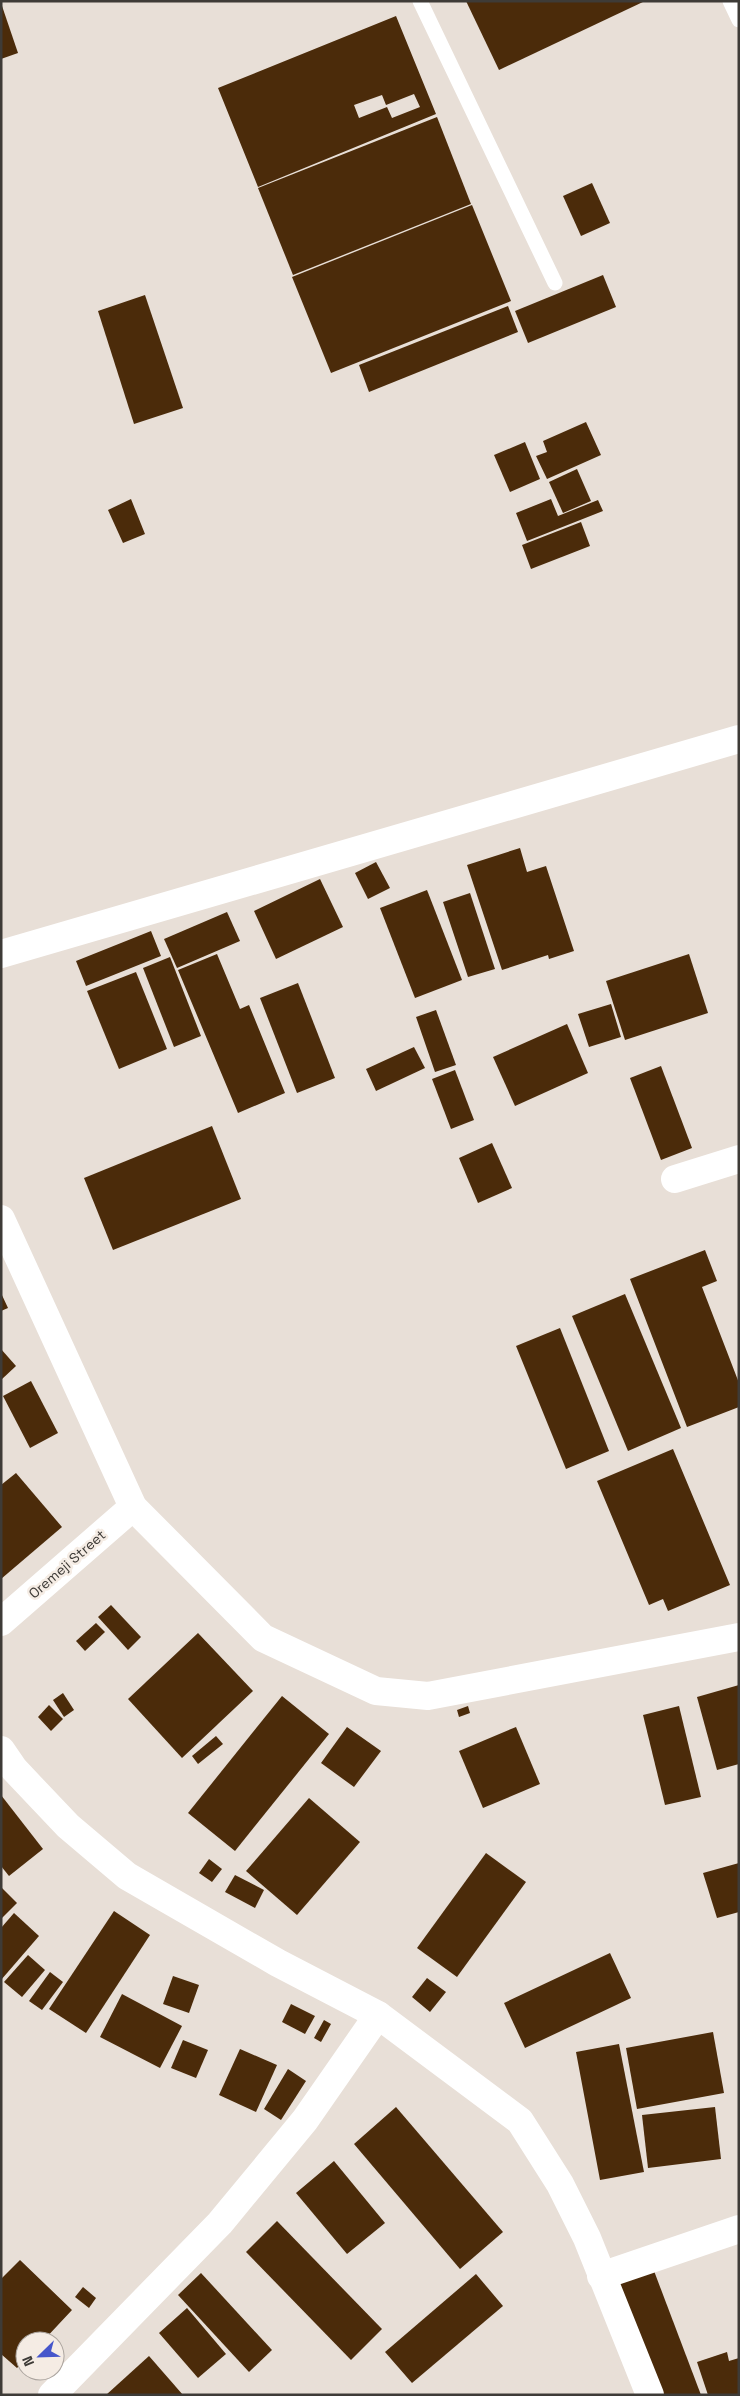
<svg xmlns="http://www.w3.org/2000/svg" width="740" height="2396" font-family="'Space Grotesk',sans-serif">
	<style>
		.building { fill: #4b2b0a; fill-rule: evenodd }
		.lines { fill: none; stroke-linecap: round; stroke-linejoin: round }
		.service { stroke: #fff; stroke-width: 15 }
		.minor { stroke: #fff; stroke-width: 28 }
		.labels { text-anchor: middle; stroke-width: 5; stroke-linejoin: round; paint-order: stroke }
		.street-label { font-size: 14px; fill: #3e3b37; stroke: #f5ece4 }
	</style>
	<rect width="100%" height="100%" fill="#e8dfd7"/>
	<g class="building">
		<path d="M466,1h179l-146,69z"/>
		<path d="M1,3l17,50 -17,6z"/>
		<path d="M396,16l40,98 -178,73 -40,-99zM414,94l6,13 -28,11 -5,-11 -28,11 -5,-13 28,-10 4,10z"/>
		<path d="M437,117l34,87 -178,71 -35,-87z"/>
		<path d="M592,183l18,40 -29,13 -18,-40z"/>
		<path d="M472,205l39,96 -180,72 -39,-96z"/>
		<path d="M603,275l13,32 -88,36 -13,-32z"/>
		<path d="M145,295l38,113 -49,16 -36,-113z"/>
		<path d="M508,306l10,26 -149,60 -10,-27z"/>
		<path d="M586,422l15,33 -54,24 -11,-23 11,-4 -4,-11z"/>
		<path d="M525,442l15,37 -30,13 -16,-37z"/>
		<path d="M577,469l14,32 -28,12 -14,-31z"/>
		<path d="M131,499l14,35 -22,9 -15,-33z"/>
		<path d="M551,499l7,17 40,-16 5,11 -76,30 -11,-28z"/>
		<path d="M581,522l9,24 -59,23 -9,-24z"/>
		<path d="M520,848l7,24 19,-6 28,85 -25,8 -1,-4 -46,15 -35,-105z"/>
		<path d="M376,862l14,26 -22,11 -13,-26z"/>
		<path d="M320,879l23,48 -67,32 -22,-48z"/>
		<path d="M427,890l35,90 -47,18 -35,-90z"/>
		<path d="M470,893l25,76 -27,8 -25,-75z"/>
		<path d="M227,912l13,29 -63,27 -13,-29z"/>
		<path d="M151,931l10,25 -75,30 -10,-25z"/>
		<path d="M217,954l23,55 9,-4 36,88 -47,20 -60,-143z"/>
		<path d="M689,954l19,59 -83,27 -19,-59z"/>
		<path d="M170,957l31,79 -27,11 -31,-79z"/>
		<path d="M136,972l31,77 -48,20 -32,-78z"/>
		<path d="M298,983l37,95 -38,15 -37,-95z"/>
		<path d="M611,1004l10,33 -32,10 -11,-33z"/>
		<path d="M436,1010l20,55 -21,7 -19,-55z"/>
		<path d="M567,1024l21,49 -73,33 -22,-49z"/>
		<path d="M414,1047l11,21 -49,23 -10,-22z"/>
		<path d="M661,1066l31,82 -31,12 -31,-82z"/>
		<path d="M455,1070l19,50 -23,9 -19,-50z"/>
		<path d="M212,1126l29,73 -128,51 -29,-72z"/>
		<path d="M492,1143l20,45 -34,15 -19,-45z"/>
		<path d="M705,1250l12,31 -15,6 37,96v24l-52,20 -57,-148z"/>
		<path d="M1,1293l7,15 -7,3z"/>
		<path d="M625,1294l56,134 -53,23 -56,-135z"/>
		<path d="M560,1328l49,123 -43,18 -50,-123z"/>
		<path d="M1,1349l15,17 -15,14z"/>
		<path d="M31,1381l27,52 -28,15 -27,-52z"/>
		<path d="M673,1449l57,136 -62,26 -5,-12 -14,6 -52,-124z"/>
		<path d="M16,1473l46,54 -61,52v-94z"/>
		<path d="M111,1605l30,32 -13,13 -30,-33z"/>
		<path d="M96,1623l9,9 -20,19 -9,-10z"/>
		<path d="M198,1633l55,58 -71,67 -54,-59z"/>
		<path d="M739,1685v79l-22,6 -20,-73z"/>
		<path d="M63,1693l11,17 -10,7 -11,-17z"/>
		<path d="M282,1696l47,38 -94,117 -47,-38z"/>
		<path d="M49,1705l14,14 -12,12 -13,-14z"/>
		<path d="M468,1706l2,7 -11,4 -2,-7z"/>
		<path d="M679,1706l22,91 -36,8 -22,-90z"/>
		<path d="M347,1727l34,24 -27,36 -33,-24z"/>
		<path d="M516,1727l24,57 -57,24 -24,-57z"/>
		<path d="M216,1736l7,8 -25,20 -6,-8z"/>
		<path d="M1,1795l42,54 -34,27 -8,-10z"/>
		<path d="M309,1798l51,44 -63,73 -51,-44z"/>
		<path d="M486,1853l40,29 -69,95 -40,-29z"/>
		<path d="M209,1859l13,10 -10,13 -13,-9z"/>
		<path d="M739,1863v49l-22,6 -14,-45z"/>
		<path d="M235,1875l29,15 -9,18 -30,-16z"/>
		<path d="M1,1887l16,16 -16,16z"/>
		<path d="M114,1911l36,24 -64,98 -37,-24z"/>
		<path d="M14,1913l25,23 -38,44v-52z"/>
		<path d="M610,1953l21,45 -106,50 -21,-45z"/>
		<path d="M28,1955l17,15 -23,27 -18,-15z"/>
		<path d="M50,1972l13,10 -21,28 -13,-9z"/>
		<path d="M173,1976l26,9 -10,28 -26,-9z"/>
		<path d="M427,1978l19,14 -16,20 -18,-15z"/>
		<path d="M122,1994l60,32 -22,42 -60,-31z"/>
		<path d="M291,2004l24,12 -10,18 -23,-12z"/>
		<path d="M324,2020l7,4 -10,18 -7,-4z"/>
		<path d="M713,2032l11,61 -87,16 -11,-61z"/>
		<path d="M183,2040l25,10 -12,28 -25,-10z"/>
		<path d="M619,2044l25,128 -44,8 -24,-128z"/>
		<path d="M240,2049l37,16 -21,47 -37,-17z"/>
		<path d="M288,2069l18,12 -25,39 -17,-11z"/>
		<path d="M396,2107l107,125 -43,37 -106,-125z"/>
		<path d="M715,2107l6,52 -73,9 -6,-53z"/>
		<path d="M334,2161l51,62 -38,31 -51,-61z"/>
		<path d="M277,2221l105,108 -31,31 -105,-108z"/>
		<path d="M20,2260l52,50 -29,31h-18v19l-8,8 -16,-14v-75z"/>
		<path d="M651,2263l50,132h-39l-45,-118z"/>
		<path d="M201,2273l71,77 -23,22 -71,-77z"/>
		<path d="M476,2274l27,32 -91,77 -27,-31z"/>
		<path d="M83,2287l13,11 -7,10 -14,-11z"/>
		<path d="M187,2308l39,46 -28,24 -39,-45z"/>
		<path d="M727,2352l2,9 10,-3v37h-31l-11,-33z"/>
		<path d="M149,2356l34,39h-77z"/>
	</g>
	<g class="lines">
		<g class="service">
			<path d="M420,1l135,282"/>
			<path d="M730,1l9,19"/>
		</g>
		<g class="minor">
			<path d="M1,954l738,-215"/>
			<path d="M675,1179l64,-20"/>
			<path d="M1,1219l132,288 130,131 113,53 52,5 311,-59"/>
			<path d="M1,1622l132,-115"/>
			<path d="M1,1750l13,19 54,57 59,50 151,87 100,52 142,106 40,63 27,54 63,157"/>
			<path d="M601,2276l138,-47"/>
			<path d="M52,2395l168,-172 85,-103 73,-105"/>
		</g>
	</g>
	<g class="labels">
		<g class="street-label">
			<text transform="translate(67 1564) rotate(-41)" y="5">Oremeji Street</text>
		</g>
	</g>
	<rect width="740" height="2396" fill="none" stroke="#3e3b37" stroke-width="5"/>
	<g transform="translate(40 2356) rotate(247)"><circle r="24" fill="#f5ece4" stroke="#aca59f"/>
	<path d="M0-4L9 19L0 12L-9 19Z" fill="#4656cb"/>
	<text y="-8" font-size="14" font-weight="bold" text-anchor="middle" fill="#3e3b37">N</text>
	</g>
</svg>
